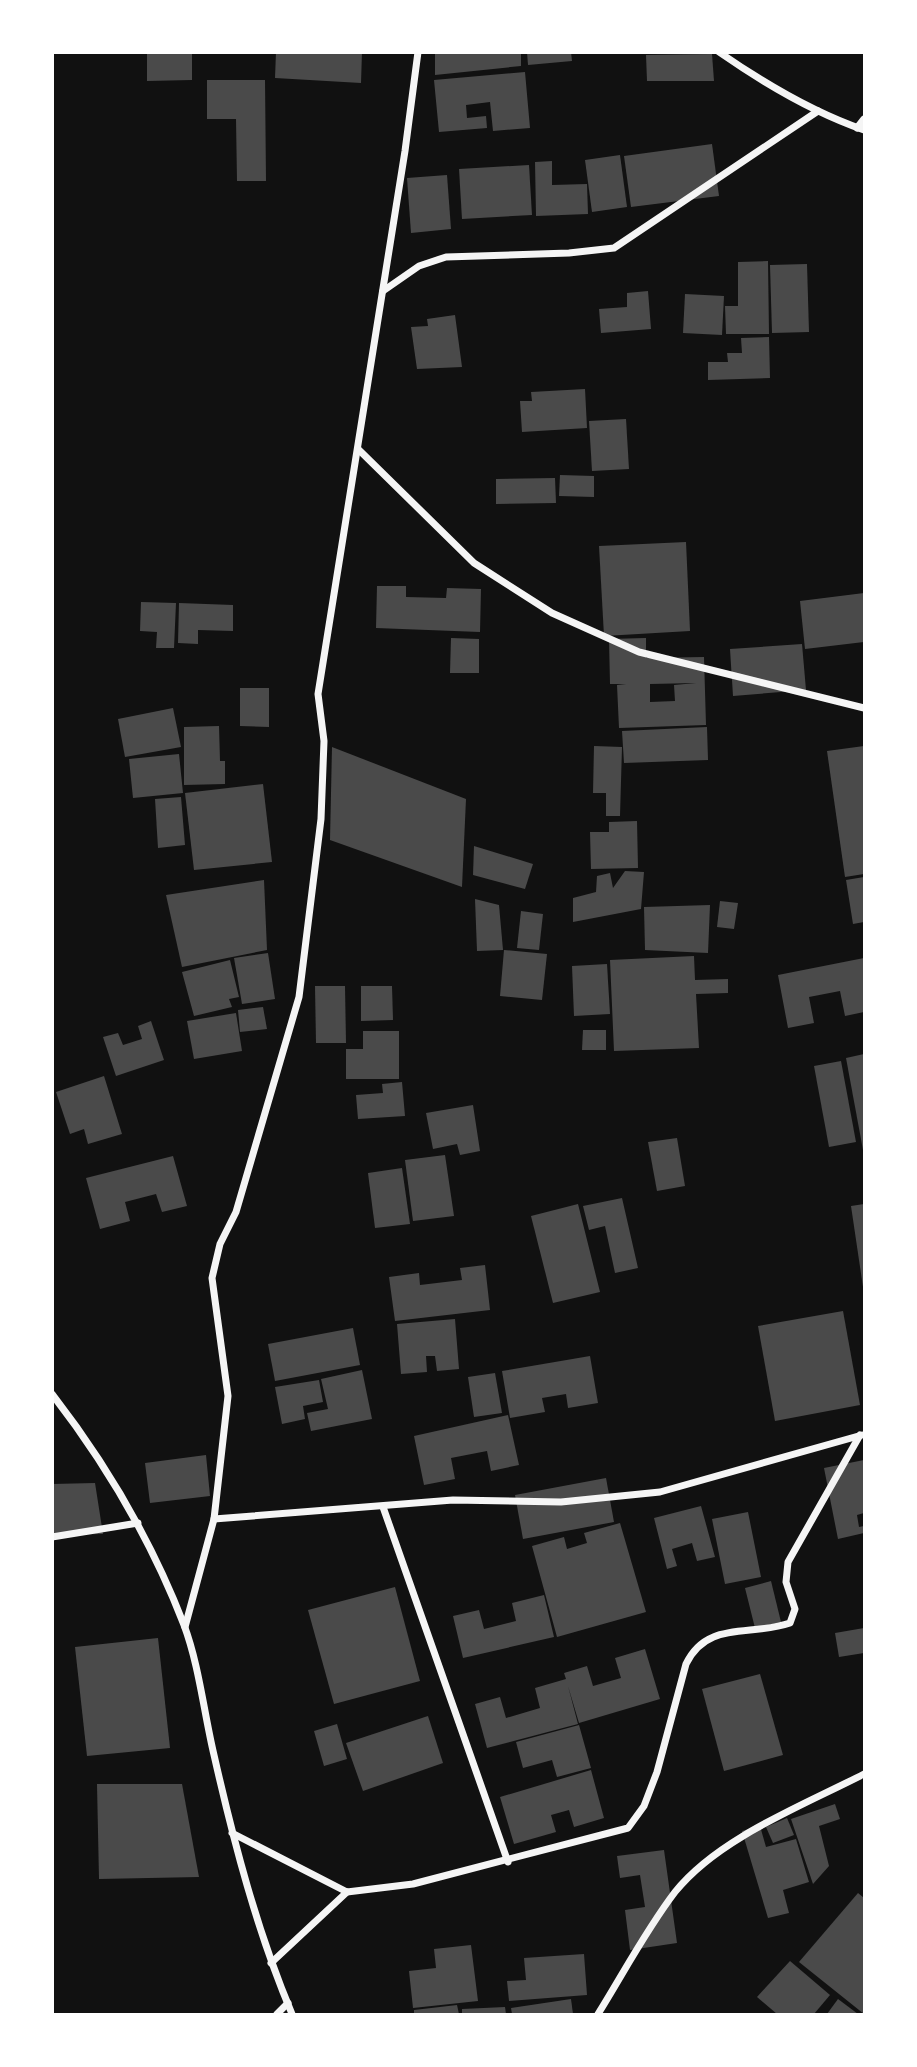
<svg xmlns="http://www.w3.org/2000/svg" width="917" height="2067" font-family="Poppins,sans-serif">
	<style>
		.building { fill: #4a4a4a; fill-rule: evenodd }
		.lines { fill: none; stroke-linecap: round; stroke-linejoin: round }
		.minor { stroke: #f5f5f5; stroke-width: 7 }
	</style>
	<rect width="100%" height="100%" fill="#111"/>
	<g class="building">
		<path d="M147,52h45v28l-45,1z"/>
		<path d="M276,52h86l-1,31 -86,-5z"/>
		<path d="M435,52h86v14l-86,9z"/>
		<path d="M527,52h44l1,9 -44,4z"/>
		<path d="M712,54l2,27h-67l-1,-26z"/>
		<path d="M525,72l5,56 -37,3 -3,-29 -24,3 1,13 19,-2 1,12 -48,4 -5,-52z"/>
		<path d="M207,80h58l1,101h-29l-1,-62h-29z"/>
		<path d="M712,144l7,52 -88,11 -7,-51z"/>
		<path d="M620,155l7,52 -35,5 -7,-52z"/>
		<path d="M552,161v24l35,-1 1,30 -52,2 -1,-54z"/>
		<path d="M529,165l3,50 -70,4 -3,-50z"/>
		<path d="M447,175l4,54 -40,4 -4,-55z"/>
		<path d="M768,261l1,73h-43l-1,-28h13v-44z"/>
		<path d="M807,264l2,68 -37,1 -2,-68z"/>
		<path d="M648,291l3,38 -50,4 -2,-24 28,-2v-14z"/>
		<path d="M685,294l39,2 -2,39 -39,-2z"/>
		<path d="M455,315l7,52 -45,2 -6,-42 17,-1 -1,-7z"/>
		<path d="M769,337l1,41 -62,2v-18h20l-1,-9h15l-1,-15z"/>
		<path d="M585,389l2,39 -65,4 -2,-31h12l-1,-9z"/>
		<path d="M626,419l3,50 -37,2 -3,-50z"/>
		<path d="M560,475l34,1v21l-35,-1z"/>
		<path d="M555,478l1,25 -60,1v-25z"/>
		<path d="M686,542l4,89 -86,5 -5,-90z"/>
		<path d="M377,586h29v11l40,1 1,-10 34,1 -1,43 -104,-4z"/>
		<path d="M864,593v49l-59,7 -5,-48z"/>
		<path d="M141,602l35,1 -2,45h-18l1,-16 -17,-1z"/>
		<path d="M179,603l54,2v26l-35,-1v14l-20,-1z"/>
		<path d="M451,638l28,1v34h-29z"/>
		<path d="M646,638v20l58,-1 2,68 -87,3 -2,-43 9,-1h-16l-1,-45zM696,683l-22,2 1,16 -25,1v-18z"/>
		<path d="M802,644l4,46 -73,6 -3,-47z"/>
		<path d="M240,688h29v39l-29,-1z"/>
		<path d="M173,708l8,39 -56,10 -7,-38z"/>
		<path d="M219,726l1,35h5v23l-41,1v-58z"/>
		<path d="M707,727l1,33 -84,3 -2,-32z"/>
		<path d="M594,746l28,1 -2,69h-14v-23h-13z"/>
		<path d="M864,746v128l-19,3 -18,-126z"/>
		<path d="M332,747l134,52 -4,88 -132,-47z"/>
		<path d="M179,754l4,39 -50,5 -4,-39z"/>
		<path d="M263,784l9,78 -78,8 -9,-77z"/>
		<path d="M181,797l4,48 -27,3 -3,-49z"/>
		<path d="M637,821l1,47 -47,1 -1,-37h19v-10z"/>
		<path d="M474,846l59,18 -8,25 -52,-14z"/>
		<path d="M625,871l19,1 -3,37 -68,13v-24l23,-6 1,-16 13,-3 3,15z"/>
		<path d="M864,877v45l-11,2 -7,-44z"/>
		<path d="M264,880l3,70 -85,17 -16,-72z"/>
		<path d="M475,899l24,6 4,45 -26,1z"/>
		<path d="M720,901l18,2 -4,26 -17,-2z"/>
		<path d="M710,905l-2,48 -63,-3 -1,-43z"/>
		<path d="M521,911l22,3 -4,36 -22,-2z"/>
		<path d="M504,950l43,4 -5,46 -42,-4z"/>
		<path d="M268,953l7,46 -33,5 -8,-46z"/>
		<path d="M694,956l1,24 33,-1v14l-32,1 3,54 -85,3 -4,-91z"/>
		<path d="M864,958v54l-19,4 -5,-25 -31,6 5,26 -26,5 -10,-53z"/>
		<path d="M230,960l9,37 -10,2 3,8 -38,9 -12,-44z"/>
		<path d="M607,964l3,50 -36,2 -2,-50z"/>
		<path d="M315,986h30l1,57h-30z"/>
		<path d="M361,986h31l1,34 -32,1z"/>
		<path d="M263,1007l4,22 -27,3 -2,-22z"/>
		<path d="M236,1013l6,38 -48,8 -7,-38z"/>
		<path d="M151,1021l13,39 -48,16 -13,-39 15,-4 5,12 19,-6 -4,-13z"/>
		<path d="M583,1030h23v20h-24z"/>
		<path d="M363,1031h36v48h-53v-30h17z"/>
		<path d="M864,1054v96h-1l-17,-92z"/>
		<path d="M841,1061l15,81 -27,5 -15,-81z"/>
		<path d="M104,1076l18,58 -34,10 -4,-15 -14,5 -14,-42z"/>
		<path d="M402,1082l3,34 -47,3 -2,-24 27,-2 -1,-9z"/>
		<path d="M473,1105l7,46 -20,4 -3,-11 -24,5 -7,-36z"/>
		<path d="M677,1138l8,48 -28,5 -9,-49z"/>
		<path d="M445,1155l9,61 -41,5 -8,-61z"/>
		<path d="M173,1156l14,50 -25,6 -6,-18 -31,8 5,19 -30,8 -14,-51z"/>
		<path d="M402,1168l8,56 -35,4 -7,-55z"/>
		<path d="M622,1198l16,70 -23,5 -10,-47 -16,4 -6,-24z"/>
		<path d="M578,1204l22,88 -47,11 -22,-87z"/>
		<path d="M864,1204v83h-1l-12,-81z"/>
		<path d="M485,1265l5,45 -95,11 -6,-44 30,-4 1,12 42,-5 -2,-12z"/>
		<path d="M843,1311l17,94 -85,16 -17,-95z"/>
		<path d="M455,1319l4,50 -22,2 -2,-15h-9l1,16 -26,2 -4,-50z"/>
		<path d="M353,1328l7,37 -85,16 -7,-37z"/>
		<path d="M590,1356l8,47 -30,5 -2,-14 -24,4 3,14 -35,6 -8,-47z"/>
		<path d="M362,1370l10,49 -61,12 -4,-18 21,-4 -7,-30z"/>
		<path d="M495,1373l7,40 -28,4 -6,-40z"/>
		<path d="M319,1380l4,22 -20,4 2,13 -23,5 -7,-37z"/>
		<path d="M508,1415l11,50 -28,6 -4,-20 -36,7 4,21 -31,6 -10,-49z"/>
		<path d="M206,1455l4,41 -60,7 -5,-40z"/>
		<path d="M864,1460v53l-7,2 2,12 5,-1v7l-26,6 -14,-71z"/>
		<path d="M606,1478l8,44 -91,17 -8,-44z"/>
		<path d="M95,1483l8,51 -51,1v-51z"/>
		<path d="M701,1506l14,51 -18,4 -5,-18 -20,6 5,17 -10,3 -13,-51z"/>
		<path d="M748,1512l13,65 -36,7 -13,-65z"/>
		<path d="M620,1523l26,89 -89,25 -25,-91 32,-9 3,12 20,-6 -3,-10z"/>
		<path d="M771,1581l10,41 -26,6 -10,-40z"/>
		<path d="M395,1587l25,94 -86,23 -26,-94z"/>
		<path d="M544,1595l10,42 -91,21 -10,-42 26,-6 5,19 32,-8 -4,-18z"/>
		<path d="M864,1628v25l-25,4 -4,-24z"/>
		<path d="M158,1638l12,110 -83,8 -12,-109z"/>
		<path d="M645,1649l15,50 -81,24 -11,-37 10,38 -91,24 -12,-44 25,-7 6,21 34,-10 -5,-20 31,-9 -2,-6 23,-7 6,20 28,-8 -6,-20z"/>
		<path d="M760,1674l23,81 -59,16 -22,-82z"/>
		<path d="M428,1716l15,47 -80,28 -17,-48z"/>
		<path d="M337,1724l10,35 -23,7 -10,-35z"/>
		<path d="M579,1725l12,43 -34,9 -5,-17 -29,8 -7,-26z"/>
		<path d="M591,1770l13,48 -30,9 -5,-17 -18,5 5,17 -42,12 -14,-47z"/>
		<path d="M97,1784h85l17,93 -100,2z"/>
		<path d="M835,1804l5,15 -21,7 10,40 -16,18 -22,-65z"/>
		<path d="M787,1818l7,17 -21,8 -7,-16z"/>
		<path d="M760,1826l6,21 30,-8 13,43 -26,8 6,23 -21,5 -26,-87z"/>
		<path d="M664,1850l13,93 -47,7 -5,-40 20,-3 -5,-32 -20,3 -3,-22z"/>
		<path d="M858,1893l6,5v116l-65,-52z"/>
		<path d="M471,1945l7,56 -65,7 -4,-37 27,-3 -2,-19z"/>
		<path d="M584,1954l3,41 -78,6 -2,-20 19,-1 -2,-22z"/>
		<path d="M790,1961l40,34 -16,19h-37l-20,-17z"/>
		<path d="M571,1999l2,15h-61l-1,-6z"/>
		<path d="M838,1999l20,15h-31z"/>
		<path d="M457,2005l2,9h-45v-4z"/>
		<path d="M505,2007l1,7h-44v-5z"/>
	</g>
	<g class="lines">
		<g class="minor">
			<path d="M719,52c46,32 93,60 145,78"/>
			<path d="M857,128l7,-9"/>
			<path d="M383,291l36,-25 27,-9 123,-4 45,-5 204,-137"/>
			<path d="M358,449l116,114 78,50 87,39 225,56"/>
			<path d="M52,1394c55,71 100,148 132,231 15,40 20,88 30,130 20,88 43,176 78,259"/>
			<path d="M383,1507l125,355"/>
			<path d="M214,1519l239,-19 108,2 99,-10 202,-57"/>
			<path d="M52,1537l86,-14"/>
			<path d="M185,1627l29,-108 14,-123 -16,-118 8,-34 16,-32 63,-215 22,-178 3,-78 -6,-47 87,-543 13,-99"/>
			<path d="M232,1833l115,59 66,-8 215,-56 16,-22 13,-34 29,-108c21,-44 64,-27 104,-41l5,-14 -9,-27 2,-20 72,-127"/>
			<path d="M271,1963l76,-71"/>
			<path d="M277,2014l11,-11"/>
			<path d="M598,2014c25,-40 48,-84 77,-122 43,-54 129,-87 189,-118"/>
		</g>
	</g>
	<rect width="917" height="2067" fill="none" stroke="#ffffff" stroke-width="108"/>
</svg>
